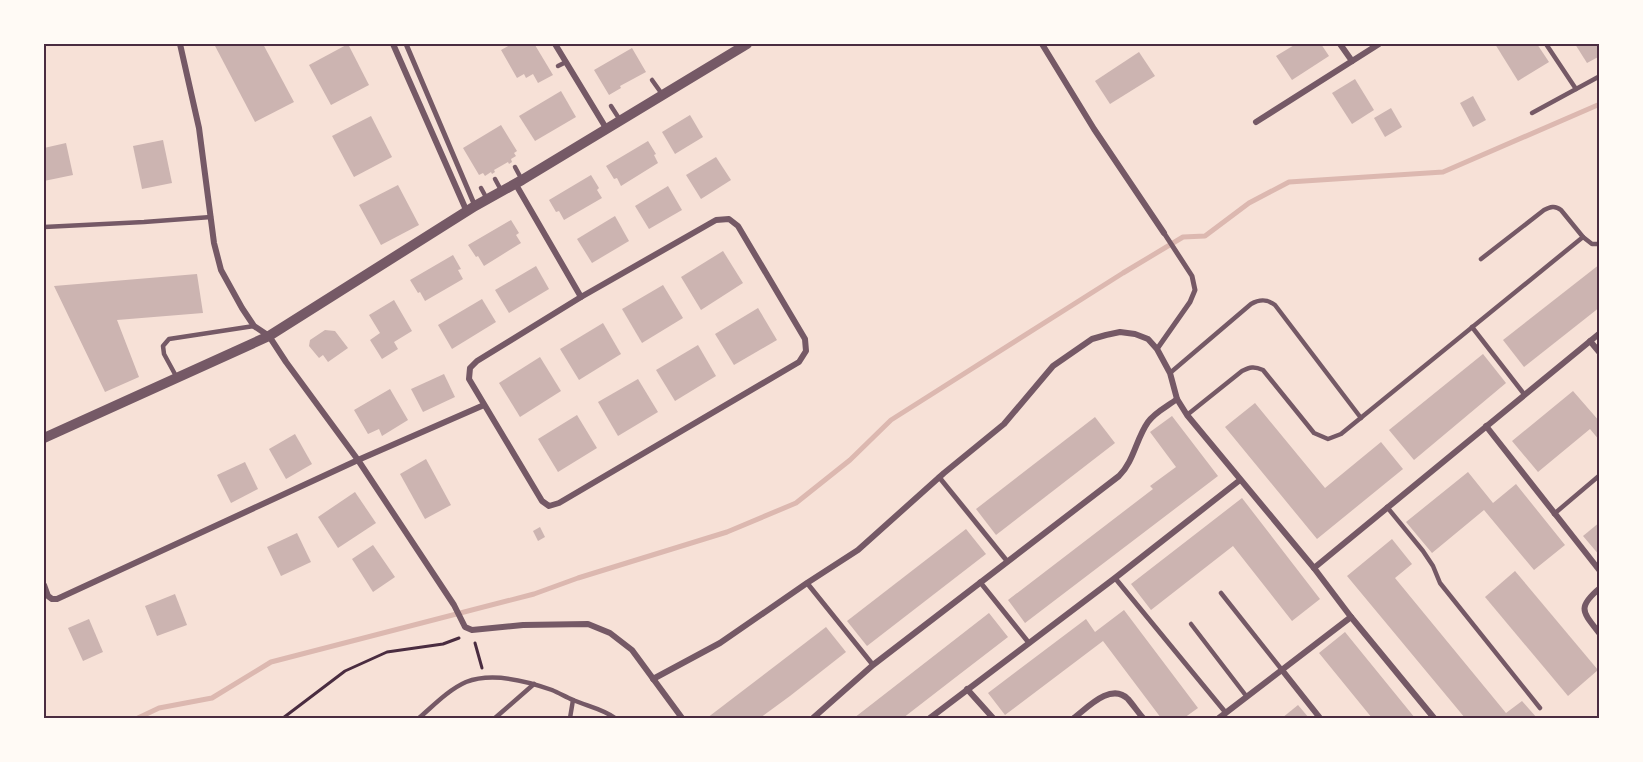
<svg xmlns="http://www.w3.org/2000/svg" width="1643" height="762" font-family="Jost,sans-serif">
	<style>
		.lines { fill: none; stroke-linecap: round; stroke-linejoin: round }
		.stream { stroke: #dcb8b0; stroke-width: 5 }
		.building { fill: #ccb4b1 }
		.path { stroke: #4a2c40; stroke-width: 3 }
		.service { stroke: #755966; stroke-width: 4.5 }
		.pedestrian { stroke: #755966; stroke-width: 5 }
		.minor { stroke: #755966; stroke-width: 6 }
		.tertiary { stroke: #755966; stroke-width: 10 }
		.neatline { fill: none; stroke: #4a2c40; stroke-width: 2 }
	</style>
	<rect width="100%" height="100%" fill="#f7e1d7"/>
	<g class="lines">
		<path class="stream" d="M138,718l21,-10 53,-10 59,-36 263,-68 44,-16 149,-46 69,-29 54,-43 41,-40 232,-147 60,-36 22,-1 44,-33 40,-21 154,-10 157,-68"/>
	</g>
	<g class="building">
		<path d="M214,44h49l31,58 -39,20z"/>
		<path d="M348,44l21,41 -38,20 -22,-40z"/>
		<path d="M512,44h26l-3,1 18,30 -15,8 -5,-9 -7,4 -2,-4 -7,4 -16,-28z"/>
		<path d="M1296,44h25l8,12 -37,24 -16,-24z"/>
		<path d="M1495,44h42l12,18 -31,19z"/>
		<path d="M1575,44h25v12l-13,7z"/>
		<path d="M632,48l14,24 -26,14 1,2 -12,7 -15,-25z"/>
		<path d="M1139,52l16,24 -45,28 -15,-23z"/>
		<path d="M1355,79l19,31 -22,14 -20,-31z"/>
		<path d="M561,91l15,26 -41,24 -16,-25z"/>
		<path d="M1473,96l13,24 -13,7 -13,-24z"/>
		<path d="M1391,108l11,19 -17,10 -11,-19z"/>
		<path d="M690,115l13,22 -28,17 -13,-22z"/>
		<path d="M371,116l21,41 -38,20 -22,-41z"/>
		<path d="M501,125l16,26 -3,2 2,3 -5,3 1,3 -3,2 -1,-2 -14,8 1,2 -3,2 -1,-2 -6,4 -2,-3 -4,2 -16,-27z"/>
		<path d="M163,140l9,43 -30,6 -9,-43z"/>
		<path d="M648,141l8,13 -2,1 4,8 -37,23 -4,-8 -3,1 -8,-13z"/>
		<path d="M66,143l7,32 -29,6v-33z"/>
		<path d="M716,157l15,23 -30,19 -15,-24z"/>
		<path d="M591,175l8,13 -2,2 5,8 -38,22 -5,-9 -3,1 -7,-12z"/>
		<path d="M398,185l21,40 -38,20 -22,-40z"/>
		<path d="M668,186l14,24 -33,19 -14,-23z"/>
		<path d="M615,216l14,25 -37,22 -15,-24z"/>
		<path d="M511,220l8,13 -3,2 5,8 -37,23 -6,-10 -2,1 -8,-12z"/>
		<path d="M723,251l20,32 -42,27 -20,-33z"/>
		<path d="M453,255l8,14 -3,1 5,9 -38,22 -5,-9 -2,1 -8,-13z"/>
		<path d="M1600,264v43l-76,60 -21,-27z"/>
		<path d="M536,266l13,23 -40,24 -14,-23z"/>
		<path d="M197,274l6,39 -86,7 22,57 -34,15 -51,-106z"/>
		<path d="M663,285l20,33 -41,25 -20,-34z"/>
		<path d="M482,299l14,23 -44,27 -14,-24z"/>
		<path d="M394,300l18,31 -18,11 4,7 -16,10 -12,-19 10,-7 -11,-18z"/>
		<path d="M758,308l19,32 -43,25 -19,-31z"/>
		<path d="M603,323l18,31 -42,26 -19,-31z"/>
		<path d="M325,330l10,1 13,17 -20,14 -5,-7 -4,3 -10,-12 1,-6z"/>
		<path d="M698,345l18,31 -41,25 -19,-31z"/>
		<path d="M1483,354l23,29 -92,77 -25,-30z"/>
		<path d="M540,357l21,34 -41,26 -21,-34z"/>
		<path d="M444,374l11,23 -32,15 -12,-23z"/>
		<path d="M638,379l20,33 -40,24 -20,-34z"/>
		<path d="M390,389l18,31 -26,16 -3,-7 -11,5 -14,-24z"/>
		<path d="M1573,391l27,31v19l-10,-12 -52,43 -26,-31z"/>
		<path d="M1255,403l70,85 56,-46 22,27 -86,70 -92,-112z"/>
		<path d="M577,415l20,33 -39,24 -20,-33z"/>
		<path d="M1172,416l46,60 -193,147 -17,-23 145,-111 -3,-3 26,-19 -26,-35z"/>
		<path d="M1095,417l20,26 -119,92 -20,-26z"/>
		<path d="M295,434l17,30 -26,15 -17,-30z"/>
		<path d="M426,459l25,46 -26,14 -25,-45z"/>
		<path d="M245,462l13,27 -27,14 -14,-28z"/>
		<path d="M1468,472l25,31 23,-19 49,61 -31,25 -50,-60 -52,43 -26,-31z"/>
		<path d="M355,492l21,31 -38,25 -20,-31z"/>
		<path d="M1242,498l78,101 -28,22 -59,-75 -82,64 -20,-26z"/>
		<path d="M1600,522v34l-17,-20z"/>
		<path d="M540,527l5,10 -7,4 -5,-10z"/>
		<path d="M966,529l20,25 -119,92 -20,-25z"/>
		<path d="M297,533l14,29 -30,14 -14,-29z"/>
		<path d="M1392,539l20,25 -17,14 111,135 16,-12 15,17h-72l-118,-142z"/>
		<path d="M373,545l22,32 -22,15 -21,-33z"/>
		<path d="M1515,571l83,99 -30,26 -83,-99z"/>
		<path d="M175,594l12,31 -30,11 -12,-30z"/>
		<path d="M1124,610l74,98 -14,10h-23l-58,-77 -98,74 -17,-22 98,-74 9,13z"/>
		<path d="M989,613l19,24 -52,40 -53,41h-49z"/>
		<path d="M89,619l14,33 -20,9 -15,-33z"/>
		<path d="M826,627l20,25 -56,44 -30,22h-53z"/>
		<path d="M1345,632l48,59 22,27h-43l-53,-65z"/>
		<path d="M1298,705l11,13h-27z"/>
	</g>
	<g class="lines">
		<g class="path">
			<path d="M475,643l7,25"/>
			<path d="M283,718l62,-47 42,-19 56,-8 16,-6"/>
		</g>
		<g class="service">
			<path d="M1546,44l30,45"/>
			<path d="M558,66l8,-4"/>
			<path d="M652,80l10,14"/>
			<path d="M611,106l9,14"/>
			<path d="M1532,113l68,-37"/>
			<path d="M515,167l7,13"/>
			<path d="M495,179l6,11"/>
			<path d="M481,188l6,11"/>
			<path d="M44,227l100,-5 67,-5"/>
			<path d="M1481,259l63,-49c6,-3 11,-5 17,0l22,27"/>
			<path d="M1472,327l52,67"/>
			<path d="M1170,373l81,-69c9,-5 16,-5 24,1l86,113"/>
			<path d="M176,376l-12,-22 -1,-8 6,-7 85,-13"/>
			<path d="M1187,415l55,-44c8,-4 12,-5 21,-1l51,63 14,6 13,-5 242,-197 9,7h8"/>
			<path d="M1387,507l36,44 10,15 7,17 100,125"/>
			<path d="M1554,514l46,-39"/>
			<path d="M1221,593l61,77"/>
			<path d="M1191,624l56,73"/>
			<path d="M419,718c14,-12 29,-28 47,-36 26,-10 61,-1 86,8 7,3 14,7 21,10 14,6 30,9 42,18"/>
			<path d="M495,718l39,-34"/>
			<path d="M570,718l3,-18"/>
		</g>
		<g class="pedestrian">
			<path d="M406,44l69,162"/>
			<path d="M1157,349l33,-47 5,-12 -3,-14 -28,-43"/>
			<path d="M939,477l68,84"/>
			<path d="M1115,578l111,135"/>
			<path d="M980,582l49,61"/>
			<path d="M807,583l66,82"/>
		</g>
		<g class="minor">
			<path d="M180,44l19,84 15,115 7,27 21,38 12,18 15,10 17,26 72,98 96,145 11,22 7,3 51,-5 65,-1 22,9 22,17 50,68"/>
			<path d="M393,44l74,168"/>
			<path d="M555,44l51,84"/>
			<path d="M1042,44l52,85 70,104"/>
			<path d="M1340,44l12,17"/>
			<path d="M1256,122l123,-78"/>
			<path d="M515,183l66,114"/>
			<path d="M729,219l9,7 67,113 1,12 -7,11 -240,141 -10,3 -7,-5 -73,-122 1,-11 7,-7 104,-64 135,-77z"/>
			<path d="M1590,341l10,12"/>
			<path d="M1486,426l114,145"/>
			<path d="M1314,568l286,-235"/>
			<path d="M44,585l4,11 4,3h5l301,-139 126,-55"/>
			<path d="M1600,588c-24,20 -17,24 0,46"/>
			<path d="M1282,670l38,48"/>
			<path d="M653,679l67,-36 87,-60 51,-33 86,-77 60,-49 49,-58 39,-27 14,-4 14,-3 15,2 13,5 9,10 13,24 7,26 10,16 127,153 37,49 83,101"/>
			<path d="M967,689l26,29"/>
			<path d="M813,718l60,-53 246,-189c15,-15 17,-37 29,-54 7,-10 20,-16 29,-23"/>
			<path d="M930,718l185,-140 125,-98"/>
			<path d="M1074,718c13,-10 37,-36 54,-19 5,6 10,13 15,19"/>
			<path d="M1219,718l132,-101"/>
		</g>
		<path class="tertiary" d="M44,438l225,-102 206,-130 47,-26 225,-136"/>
	</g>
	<rect width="1643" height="762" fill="none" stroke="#fffaf5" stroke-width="90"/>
	<rect x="45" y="45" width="1553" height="672" class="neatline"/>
</svg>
